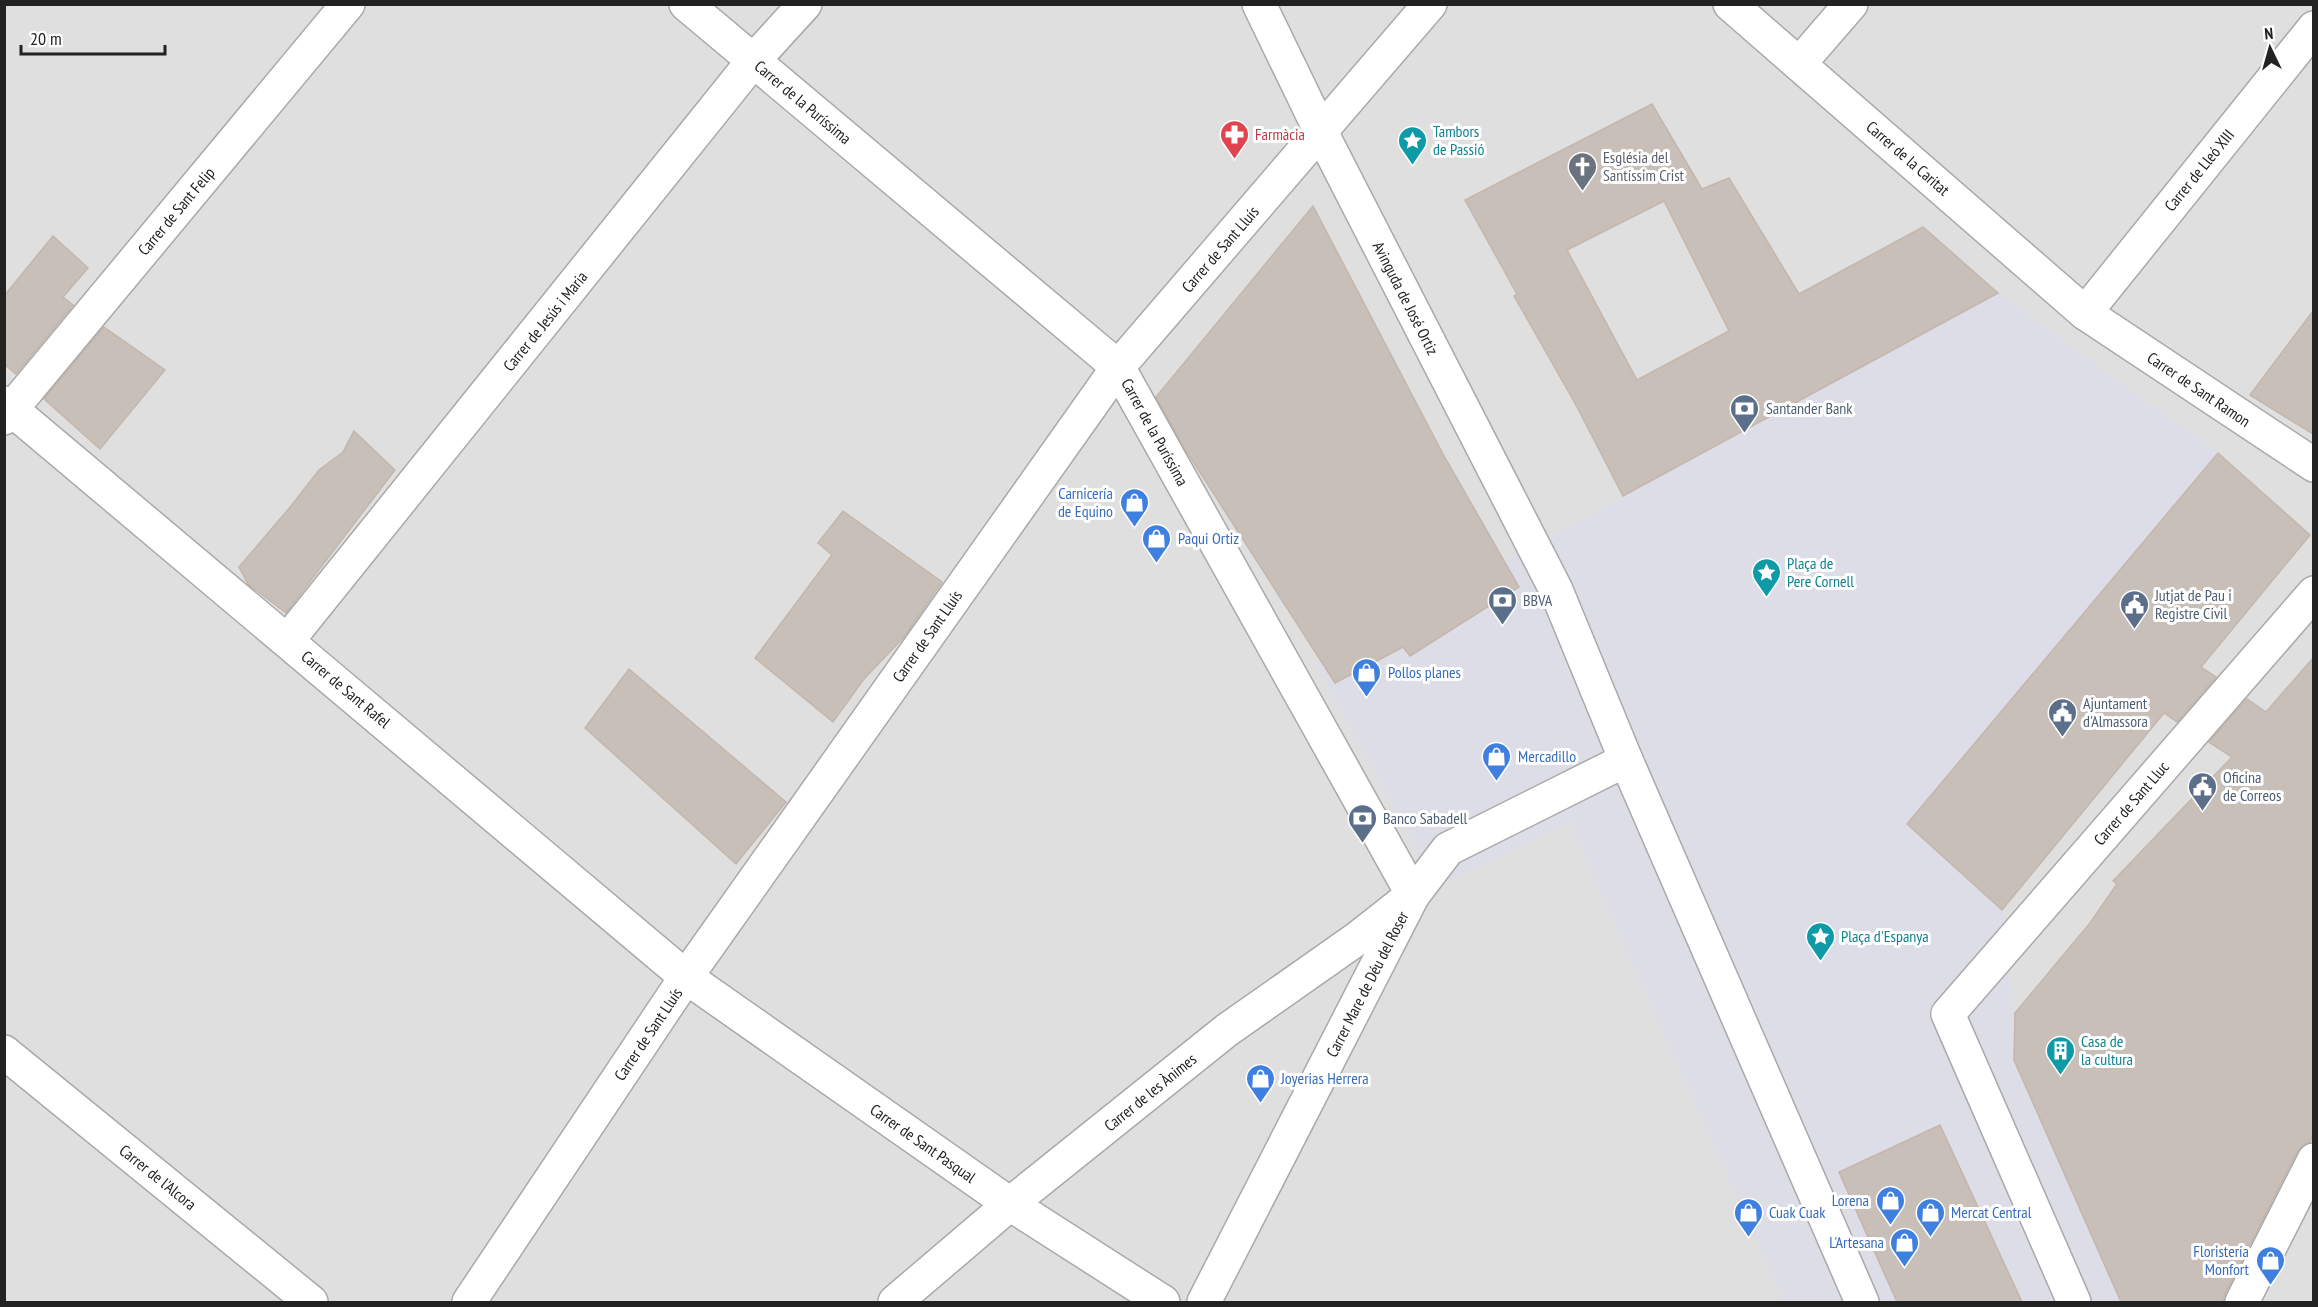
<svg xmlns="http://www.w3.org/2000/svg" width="2318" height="1307" font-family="'PT Sans Narrow',sans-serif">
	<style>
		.residential { fill: #e0dfdf }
		.plaza { fill: #dddde8 }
		.building { fill: #c7bfb8; stroke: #c4b6ab; stroke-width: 1.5; fill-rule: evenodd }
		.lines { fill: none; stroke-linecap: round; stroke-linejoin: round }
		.minor-casing { stroke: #a9a9a9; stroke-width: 36 }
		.minor { stroke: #fff; stroke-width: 33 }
		.labels { text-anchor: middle; stroke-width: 6; stroke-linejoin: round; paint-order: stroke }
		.street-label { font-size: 16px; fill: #222; stroke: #fff }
		.culture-label { font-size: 16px; fill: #0d838f; stroke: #fff; text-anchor: start }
		.health-label { font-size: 16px; fill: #be3a42; stroke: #fff; text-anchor: start }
		.worship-label { font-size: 16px; fill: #5b616d; stroke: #fff; text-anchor: start }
		.service-label { font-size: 16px; fill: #4e5e75; stroke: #fff; text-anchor: start }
		.shop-label { font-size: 16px; fill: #366cbe; stroke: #fff; text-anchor: start }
	</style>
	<rect width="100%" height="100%" fill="#f2efe9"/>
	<rect class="residential" x="5" y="5" width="2308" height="1297"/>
	<path class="plaza" d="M1998,293l220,160 -311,371 95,86 13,103 -1,47 107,242h-337l-215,-480 67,-35 -198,99 -123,-222z"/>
	<g class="building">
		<path d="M1652,104l50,85 27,-11 70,116 124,-67 75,66 -375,203 -47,-91 -62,-109 3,-2 -52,-94zM1664,201l65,130 -92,49 -70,-130z"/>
		<path d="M1313,206l130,248 76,133 -109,69 -7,-9 -68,36 -150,-234 -29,-52z"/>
		<path d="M53,236l35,32 -25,29 10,8 -57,69 -12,-10v-68z"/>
		<path d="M2313,311v123l-63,-39z"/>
		<path d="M104,327l61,43 -65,79 -56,-50z"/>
		<path d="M354,431l41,39 -109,143 -38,-29 -9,-17 52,-61 28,-36 24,-18z"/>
		<path d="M2218,453l92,82 -109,132 15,10 -39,45 -13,-9 -162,197 -95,-86z"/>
		<path d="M843,511l99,71 -38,55 -40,42 -31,43 -78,-64 77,-103 -14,-12z"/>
		<path d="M2313,658v477l-3,7 -7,3 -6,7 -72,142 -2,8h-102l-107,-242 1,-47 75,-90 27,-39 -4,-3 119,-124 -23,-15 38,-43 19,13z"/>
		<path d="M629,669l157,133 -50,62 -151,-136z"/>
		<path d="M1940,1125l82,177h-125l-58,-130z"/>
	</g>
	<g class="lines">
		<defs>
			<g id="minor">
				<path d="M686,4l432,363 295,528"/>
				<path d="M1259,4l62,128 235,458 70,170 236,542"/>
				<path d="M1730,4l355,309 229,152"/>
				<path d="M1799,64l52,-60"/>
				<path d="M2085,313l229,-285"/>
				<path d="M4,403l682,574 324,227 153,98"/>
				<path d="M4,418l344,-414"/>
				<path d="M288,640l465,-579 52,-57"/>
				<path d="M4,1052l307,250"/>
				<path d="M469,1302l217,-325 432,-610 312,-363"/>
				<path d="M895,1302l115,-98 217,-174 131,-92 47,-37"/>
				<path d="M1204,1302l209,-407 35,-46 178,-89"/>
				<path d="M2074,1302l-126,-288 366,-421"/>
				<path d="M2242,1302l72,-142"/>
			</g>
		</defs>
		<use href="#minor" class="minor-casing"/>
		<use href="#minor" class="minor"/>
	</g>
	<defs>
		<symbol id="pharmacy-pin" viewBox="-11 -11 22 30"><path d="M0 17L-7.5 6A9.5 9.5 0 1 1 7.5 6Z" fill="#e0444e" stroke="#fff"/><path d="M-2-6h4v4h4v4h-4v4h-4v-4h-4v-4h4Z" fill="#fff"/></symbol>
		<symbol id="sight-pin" viewBox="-11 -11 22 30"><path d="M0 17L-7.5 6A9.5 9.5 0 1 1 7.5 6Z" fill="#0f9aa8" stroke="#fff"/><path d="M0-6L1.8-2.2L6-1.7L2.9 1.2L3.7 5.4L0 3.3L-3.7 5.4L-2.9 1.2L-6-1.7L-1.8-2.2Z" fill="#fff"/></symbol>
		<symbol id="church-pin" viewBox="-11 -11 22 30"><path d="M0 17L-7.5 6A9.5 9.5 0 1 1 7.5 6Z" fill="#6b7280" stroke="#fff"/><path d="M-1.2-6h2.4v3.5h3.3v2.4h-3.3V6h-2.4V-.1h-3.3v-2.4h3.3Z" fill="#fff"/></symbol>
		<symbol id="bank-pin" viewBox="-11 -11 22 30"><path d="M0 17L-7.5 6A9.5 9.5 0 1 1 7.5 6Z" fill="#5c6f8a" stroke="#fff"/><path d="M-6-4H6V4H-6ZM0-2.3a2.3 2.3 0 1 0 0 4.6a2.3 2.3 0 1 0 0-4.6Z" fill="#fff"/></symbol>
		<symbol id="shop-pin" viewBox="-11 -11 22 30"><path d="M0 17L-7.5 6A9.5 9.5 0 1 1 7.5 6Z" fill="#3f7fe0" stroke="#fff"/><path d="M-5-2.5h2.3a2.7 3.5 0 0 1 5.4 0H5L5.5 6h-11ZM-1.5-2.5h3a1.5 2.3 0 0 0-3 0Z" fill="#fff"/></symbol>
		<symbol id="civic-pin" viewBox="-11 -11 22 30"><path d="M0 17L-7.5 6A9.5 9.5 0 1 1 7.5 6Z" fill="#5c6f8a" stroke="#fff"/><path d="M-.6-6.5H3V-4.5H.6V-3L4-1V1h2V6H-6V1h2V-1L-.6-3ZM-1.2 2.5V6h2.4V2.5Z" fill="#fff"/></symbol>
		<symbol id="building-pin" viewBox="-11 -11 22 30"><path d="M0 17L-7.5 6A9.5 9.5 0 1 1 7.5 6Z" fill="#0f9aa8" stroke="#fff"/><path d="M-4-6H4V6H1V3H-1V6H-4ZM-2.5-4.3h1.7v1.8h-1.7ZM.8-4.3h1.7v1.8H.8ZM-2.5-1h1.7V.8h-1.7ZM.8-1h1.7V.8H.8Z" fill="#fff"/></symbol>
	</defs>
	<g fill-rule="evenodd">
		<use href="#pharmacy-pin" x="1218" y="118" width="33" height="45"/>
		<use href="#sight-pin" x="1396" y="124" width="33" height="45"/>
		<use href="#church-pin" x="1566" y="150" width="33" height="45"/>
		<use href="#bank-pin" x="1728" y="392" width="33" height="45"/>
		<use href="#shop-pin" x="1118" y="486" width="33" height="45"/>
		<use href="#shop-pin" x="1140" y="522" width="33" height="45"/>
		<use href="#sight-pin" x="1750" y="556" width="33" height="45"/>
		<use href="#bank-pin" x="1486" y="584" width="33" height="45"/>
		<use href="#civic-pin" x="2118" y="588" width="33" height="45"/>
		<use href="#shop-pin" x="1350" y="656" width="33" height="45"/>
		<use href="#civic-pin" x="2046" y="696" width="33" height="45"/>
		<use href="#shop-pin" x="1480" y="740" width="33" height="45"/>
		<use href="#civic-pin" x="2186" y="770" width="33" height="45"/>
		<use href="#bank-pin" x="1346" y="802" width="33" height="45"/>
		<use href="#sight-pin" x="1804" y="920" width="33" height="45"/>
		<use href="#building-pin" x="2044" y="1034" width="33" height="45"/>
		<use href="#shop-pin" x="1244" y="1062" width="33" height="45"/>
		<use href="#shop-pin" x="1874" y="1184" width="33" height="45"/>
		<use href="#shop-pin" x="1732" y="1196" width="33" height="45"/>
		<use href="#shop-pin" x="1914" y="1196" width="33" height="45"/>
		<use href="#shop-pin" x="1888" y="1226" width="33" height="45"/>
		<use href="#shop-pin" x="2254" y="1244" width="33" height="45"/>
	</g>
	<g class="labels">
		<g class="street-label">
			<text transform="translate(803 102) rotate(40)" y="6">Carrer de la Puríssima</text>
			<text transform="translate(1908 158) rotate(41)" y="6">Carrer de la Caritat</text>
			<text transform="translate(2199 170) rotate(-51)" y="6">Carrer de Lleó XIII</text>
			<text transform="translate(176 211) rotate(-50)" y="6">Carrer de Sant Felip</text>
			<text transform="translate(1220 249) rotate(-49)" y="6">Carrer de Sant Lluís</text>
			<text transform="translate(1406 298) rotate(63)" y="6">Avinguda de José Ortiz</text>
			<text transform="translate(545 321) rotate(-51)" y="6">Carrer de Jesús i Maria</text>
			<text transform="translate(2199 389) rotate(34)" y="6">Carrer de Sant Ramon</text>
			<text transform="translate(1155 432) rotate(61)" y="6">Carrer de la Puríssima</text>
			<text transform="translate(927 636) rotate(-55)" y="6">Carrer de Sant Lluís</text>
			<text transform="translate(346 689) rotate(40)" y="6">Carrer de Sant Rafel</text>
			<text transform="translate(2131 803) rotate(-49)" y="6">Carrer de Sant Lluc</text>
			<text transform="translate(1367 984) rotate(-63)" y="6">Carrer Mare de Déu del Roser</text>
			<text transform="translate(648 1034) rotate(-56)" y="6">Carrer de Sant Lluís</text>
			<text transform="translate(1150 1092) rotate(-39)" y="6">Carrer de les Ànimes</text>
			<text transform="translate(923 1143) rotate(35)" y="6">Carrer de Sant Pasqual</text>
			<text transform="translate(158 1177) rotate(39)" y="6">Carrer de l'Alcora</text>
		</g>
		<g class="culture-label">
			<text x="1433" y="137">Tambors<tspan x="1433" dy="18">de Passió</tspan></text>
			<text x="1787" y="569">Plaça de<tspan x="1787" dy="18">Pere Cornell</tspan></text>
			<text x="1841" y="942">Plaça d'Espanya</text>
			<text x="2081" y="1047">Casa de<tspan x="2081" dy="18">la cultura</tspan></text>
		</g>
		<g class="health-label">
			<text x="1255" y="140">Farmàcia</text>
		</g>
		<g class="worship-label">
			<text x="1603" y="163">Església del<tspan x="1603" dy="18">Santíssim Crist</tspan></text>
		</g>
		<g class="service-label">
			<text x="1766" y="414">Santander Bank</text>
			<text x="2155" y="601">Jutjat de Pau i<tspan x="2155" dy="18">Registre Civil</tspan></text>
			<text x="1523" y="606">BBVA</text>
			<text x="2083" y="709">Ajuntament<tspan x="2083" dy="18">d'Almassora</tspan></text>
			<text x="2223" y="783">Oficina<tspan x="2223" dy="18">de Correos</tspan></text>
			<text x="1383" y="824">Banco Sabadell</text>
		</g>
		<g class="shop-label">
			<text x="1113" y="499" text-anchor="end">Carnicería<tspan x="1113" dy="18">de Equino</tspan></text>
			<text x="1178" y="544">Paqui Ortiz</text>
			<text x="1388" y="678">Pollos planes</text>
			<text x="1518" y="762">Mercadillo</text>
			<text x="1281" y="1084">Joyerias Herrera</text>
			<text x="1869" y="1206" text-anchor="end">Lorena</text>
			<text x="1769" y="1218">Cuak Cuak</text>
			<text x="1951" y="1218">Mercat Central</text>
			<text x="1884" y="1248" text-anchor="end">L'Artesana</text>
			<text x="2249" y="1257" text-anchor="end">Floristería<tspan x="2249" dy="18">Monfort</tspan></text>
		</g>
	</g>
	<rect width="2318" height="1307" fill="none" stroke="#222222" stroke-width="12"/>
	<g transform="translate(2270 48) rotate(355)" stroke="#ffffff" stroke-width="4.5" paint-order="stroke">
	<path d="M0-4.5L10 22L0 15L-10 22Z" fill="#222222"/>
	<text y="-9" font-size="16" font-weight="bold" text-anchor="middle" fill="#222222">N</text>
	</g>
	<path d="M21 45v9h144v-9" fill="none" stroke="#222222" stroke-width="3"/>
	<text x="30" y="45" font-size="18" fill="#222222" stroke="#ffffff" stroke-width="4.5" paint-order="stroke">20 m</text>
</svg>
